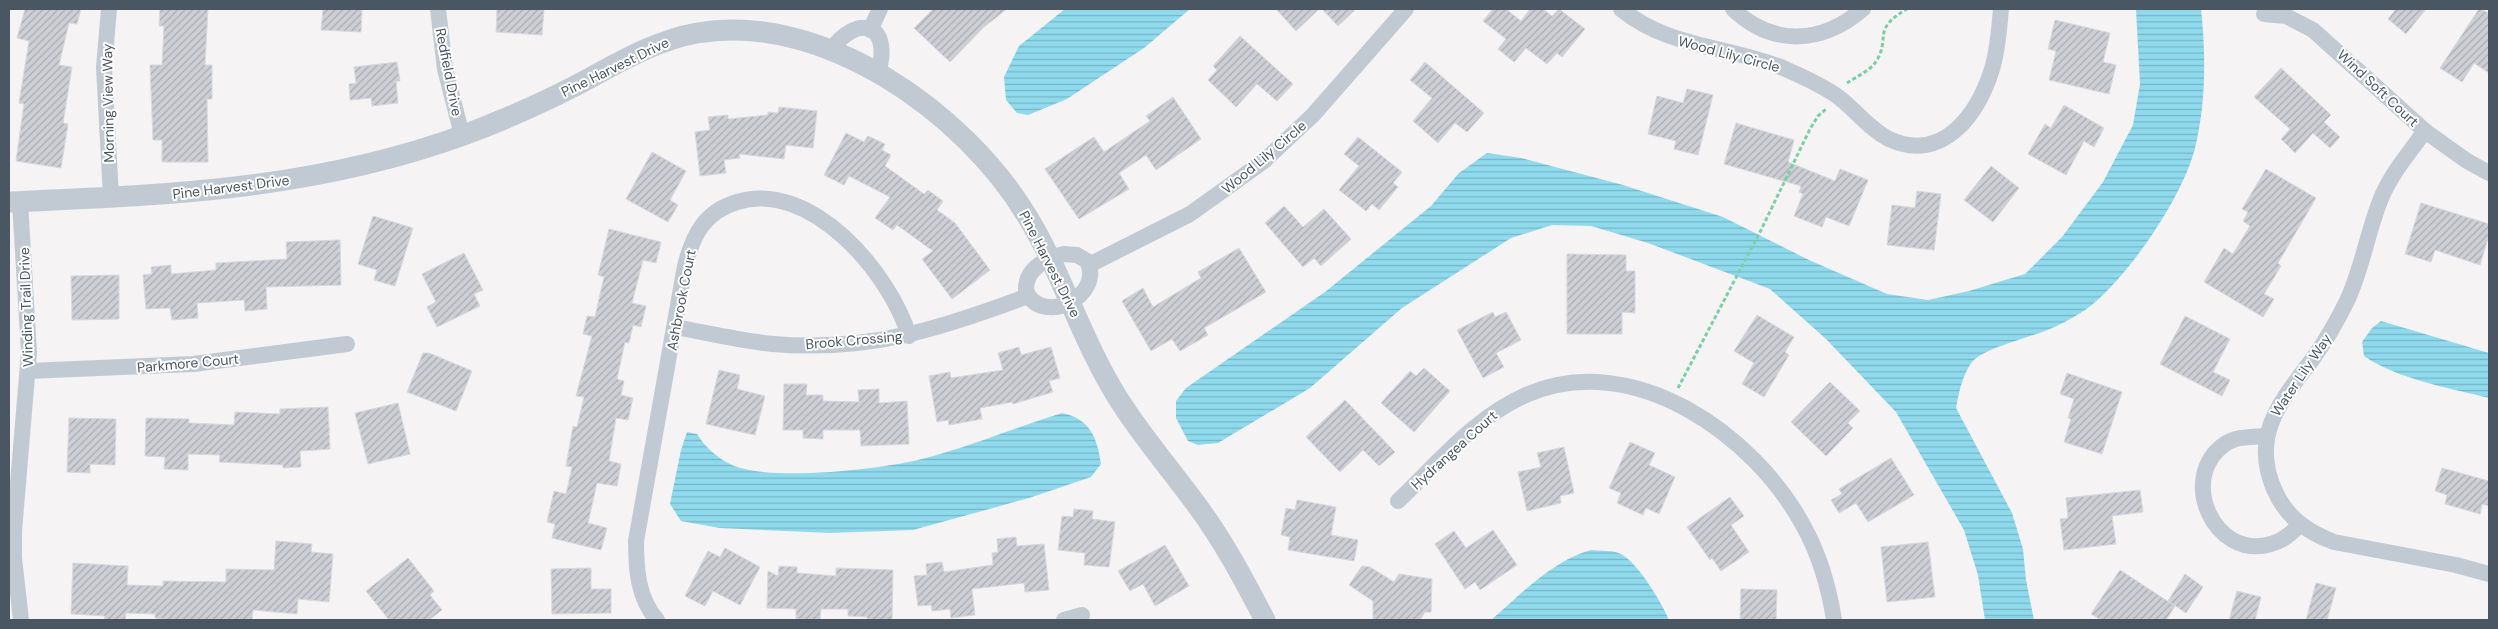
<svg xmlns="http://www.w3.org/2000/svg" width="2498" height="629" font-family="'DM Sans',sans-serif">
	<style>
		.water { fill: url(#water-rules) }
		.building { fill: url(#building-hatch); stroke: #d7d9de }
		.lines { fill: none; stroke-linecap: round; stroke-linejoin: round }
		.path { stroke: #7ad0a6; stroke-width: 3; stroke-dasharray: 4 2.5; stroke-linecap: butt }
		.minor { stroke: #c1cad2; stroke-width: 16 }
		.tertiary { stroke: #c1cad2; stroke-width: 21 }
		.labels { text-anchor: middle; stroke-width: 4; stroke-linejoin: round; paint-order: stroke }
		.street-label { font-size: 14px; fill: #4a5661; stroke: #fff }
	</style>
	<defs>
		<pattern id="water-rules" width="6" height="5" patternUnits="userSpaceOnUse" patternTransform="scale(1.25)"><rect width="6" height="5" fill="#90daee"/><path d="M0 2.5h6" fill="none" stroke="#78b4c4"/></pattern>
		<pattern id="building-hatch" width="6" height="6" patternUnits="userSpaceOnUse" patternTransform="scale(1.25)"><rect width="6" height="6" fill="#cdcfd5"/><path d="M-1 1l2-2M0 6l6-6M5 7l2-2" fill="none" stroke="#a8abb0"/></pattern>
	</defs>
	<rect width="100%" height="100%" fill="#f5f3f3"/>
	<g class="water">
		<path d="M1065,9h125l-46,39 -77,51 -39,16 -11,-2 -11,-13 -2,-23 15,-31z"/>
		<path d="M2136,9h65c5,45 5,95 -6,139 -12,49 -69,133 -110,162 -12,8 -27,16 -40,21 -18,7 -62,18 -73,31 -10,14 -13,30 -16,46l56,105 11,36 3,31 8,40h-49l-7,-45 -14,-45 -68,-118 -71,-74 -55,-49 -122,-46 -57,-17 -39,-1 -41,13 -109,70 -92,80 -92,55 -20,2 -10,-4 -12,-23v-17l10,-13 139,-96 106,-86 28,-33 28,-20 34,5 102,27 100,32 86,43 78,34 41,6 41,-9 56,-17 37,-37 41,-55 30,-57 7,-41z"/>
		<path d="M2381,321l108,32v45c-39,-10 -92,-19 -125,-42l-2,-14 10,-14z"/>
		<path d="M1062,413c28,6 35,24 39,51l-10,13 -62,21 -116,32 -83,3 -110,-5 -39,-7 -11,-17 11,-54 6,-18 10,2c8,13 19,23 33,30 36,19 155,5 196,-6 46,-12 91,-31 136,-45z"/>
		<path d="M1591,550c8,1 23,0 30,4 17,9 41,49 48,66h-178c30,-26 61,-59 100,-70z"/>
	</g>
	<g class="building">
		<path d="M25,9h56l-4,15 -8,-1 -10,42 13,2 -9,56 5,1 -7,44 -45,-7 8,-57 -5,-1 10,-62 -12,-3z"/>
		<path d="M160,9h48l-3,56h7v34h-5l1,63h-46v-22h-9l-3,-75h12l2,-39h-5z"/>
		<path d="M323,9h39l-1,23 -40,-2z"/>
		<path d="M497,9h47l-2,26 -46,-3z"/>
		<path d="M933,9h74l-23,18 -34,35 -36,-34z"/>
		<path d="M1276,9h43l-23,22z"/>
		<path d="M1322,9h34l-18,17z"/>
		<path d="M1493,9h13l15,12 9,-12h13l9,7 7,-7 26,20 -23,28 -5,-4 -10,11 -21,-16 -12,14 -16,-13 8,-10 -23,-18z"/>
		<path d="M2396,9h30l-20,25 -18,-15z"/>
		<path d="M2479,9l10,4v60l-15,-10 -12,19 -22,-14z"/>
		<path d="M2055,20l55,13 -7,29 13,3 -7,29 -60,-14 7,-29 -8,-2z"/>
		<path d="M1240,36l53,48 -16,17 -20,-17 -21,23 -28,-27 9,-10 -4,-4z"/>
		<path d="M397,62l3,19h-4l2,22 -26,3 -1,-8 -21,2 -1,-16 7,-1 -2,-16z"/>
		<path d="M1425,62l59,51 -17,19 -12,-9 -17,20 -25,-22 19,-23 -22,-18z"/>
		<path d="M2281,68l50,47 -7,7 16,15 -10,11 -17,-15 -18,20 -14,-14 9,-10 -36,-32z"/>
		<path d="M1687,89l26,6 -15,60 -24,-6 2,-8 -28,-7 9,-38 26,7z"/>
		<path d="M1173,97l28,42 -45,31 -10,-15 -27,18 10,16 -50,30 -34,-50 49,-32 10,15 46,-31 -4,-5z"/>
		<path d="M2064,105l40,23 -10,19 -10,-6 -18,34 -38,-21 17,-30 6,4z"/>
		<path d="M779,107l38,4 -4,37 -27,-3 -2,14 -45,-5 1,4 -16,2 2,13 -26,3 -5,-44 15,-2 -2,-13 20,-2v4l40,-4v-3l10,1z"/>
		<path d="M1736,123l58,17 -6,22 47,19 5,-12 28,11 -19,46 -23,-9 -4,10 -28,-11 9,-22 -4,-2 2,-6 -77,-22z"/>
		<path d="M846,133l18,9 4,-6 17,8 -3,6 9,5 -6,11 39,28 4,-4 15,11 -6,9 18,13 35,47 -38,29 -30,-40 11,-8 -36,-26 -4,5 -18,-12 15,-21 -41,-21 -5,9 -20,-10z"/>
		<path d="M1358,137l44,35 -9,11 5,4 -19,23 -7,-6 -6,7 -27,-21 20,-24 -15,-12z"/>
		<path d="M652,152l34,19 -16,29 8,5 -10,17 -42,-23z"/>
		<path d="M1991,166l28,22 -26,34 -29,-22z"/>
		<path d="M2266,169l50,29 -38,65 3,3 -17,28 10,5 -11,18 -59,-35 20,-34 9,6 17,-28 -7,-5 5,-9 -6,-3z"/>
		<path d="M1917,191l24,3 -7,56 -47,-5 5,-40 23,3z"/>
		<path d="M2421,203l68,21v11l-9,30 -45,-15 -4,12 -26,-8z"/>
		<path d="M1284,206l19,21 21,-18 27,30 -30,27 -7,-8 -11,9 -38,-44z"/>
		<path d="M373,216l40,12 -18,58 -21,-6 3,-10 -19,-6z"/>
		<path d="M609,229l52,13 -5,21 -13,-3 -11,43 14,3 -5,21 -8,-2 -4,18 -4,-1 -8,37 7,2 -3,14 12,3 -5,22 -12,-2 -7,43 12,3 -4,22 -20,-3 -9,40 19,5 -6,22 -49,-12 3,-14 -8,-2 7,-31 12,3 6,-27 -6,-1 7,-40 4,1 7,-30 -8,-1 16,-60 -9,-2 4,-18 8,1 9,-40 -6,-2z"/>
		<path d="M340,240l1,45 -75,2 1,22 -22,2 -1,-11 -47,3 1,15 -26,2 -2,-12 -24,1 -3,-34 9,-1 -1,-7 20,-2v9l45,-4v-7l71,-4 -1,-17z"/>
		<path d="M1239,248l27,44 -62,36 4,7 -28,16 -8,-12 -21,12 -29,-50 21,-13 10,19 48,-29 -3,-6z"/>
		<path d="M464,253l19,37 -9,4 6,12 -43,21 -10,-20 9,-5 -14,-28z"/>
		<path d="M1567,254l59,1v16h9v42l-13,-1v22h-55z"/>
		<path d="M119,275v44l-47,1 -1,-44z"/>
		<path d="M1493,312l2,5 11,-5 15,28 -25,13 8,14 -21,11 -26,-48z"/>
		<path d="M1757,315l37,22 -9,15 4,3 -25,42 -22,-13 12,-21 -20,-12z"/>
		<path d="M2185,316l45,23 -17,33 17,8 -8,16 -62,-32z"/>
		<path d="M1019,347l2,8 30,-8 9,31 -11,3 4,11 -40,12 -1,-2 -32,6 2,11 -33,6 -1,-5 -11,2 -8,-46 21,-4 1,6 52,-8 -5,-17z"/>
		<path d="M423,353h6l43,18 -16,40 -49,-19z"/>
		<path d="M1424,368l26,23 -36,41 -33,-29 29,-32 6,5z"/>
		<path d="M719,370l21,5 -3,14 28,7 -10,39 -49,-11z"/>
		<path d="M2067,373l55,19 -20,62 -38,-12 7,-23 -3,-1 6,-19 -14,-5z"/>
		<path d="M1830,382l30,29 -12,12 5,5 -27,28 -35,-34z"/>
		<path d="M784,384h23l-1,11h17v6l36,1 -1,-12 21,-1v14l28,-2 2,43 -48,2 -1,-16h-37v9l-20,-1v-8h-20z"/>
		<path d="M1345,400l50,52 -16,14 -16,-16 -23,22 -34,-35z"/>
		<path d="M398,403l12,51 -42,10 -13,-51z"/>
		<path d="M328,407l2,42 -30,2 1,16 -18,1v-3l-64,-3 1,-7 -32,-1v16l-24,-1 1,-12 -20,-1 1,-38 43,1v4l45,2 1,-13 45,2v-5z"/>
		<path d="M69,418l47,1 -1,46 -25,-1v9l-23,-1z"/>
		<path d="M1630,442l25,11 -6,12 26,12 -16,37 -13,-6 -3,7 -26,-12 4,-10 -12,-5z"/>
		<path d="M1564,447l10,46 -14,3 1,7 -34,8 -9,-39 23,-5 -4,-14z"/>
		<path d="M1891,458l23,37 -46,27 -12,-19 -17,10 -8,-13 11,-6 -3,-5z"/>
		<path d="M2442,468l47,13v25l-7,-2 -2,10 -35,-10 2,-9 -12,-4z"/>
		<path d="M2140,490l3,22 -31,4 4,28 -52,6 -4,-31 8,-1 -2,-20z"/>
		<path d="M1730,497l14,19 -13,9 18,27 -28,19 -9,-13 -2,2 -23,-33z"/>
		<path d="M1297,500l39,7 -5,28 27,5 -4,21 -66,-11 2,-13 -9,-2 5,-27 9,2z"/>
		<path d="M1074,509l19,2 -1,8 23,3 -6,45 -25,-2 1,-12 -27,-3 4,-34 11,1z"/>
		<path d="M1493,530l24,35 -37,25 -5,-8 -10,7 -30,-45 19,-13 12,17z"/>
		<path d="M1016,537l1,9 27,-2 5,46 -24,2 -1,-9 -52,6 3,26 -24,3 -1,-9 -18,2 -1,-6 -13,1 -4,-30 13,-1 -1,-11 16,-2 2,10 49,-7 -1,-12 6,-1 -1,-13z"/>
		<path d="M276,541l36,3 -1,8 22,2 -4,48 -31,-3 -1,15 -44,-4 -1,10h-77l-20,-2v-4l-29,-1 -1,7h-21l1,-4 -34,-2 2,-51 55,3 -1,19 36,1v-5l63,1v-13l48,1z"/>
		<path d="M1928,542l7,55 -48,5 -6,-55z"/>
		<path d="M1165,545l24,41 -34,20 -12,-22 -13,7 -12,-20z"/>
		<path d="M725,548l35,19 -20,38 -27,-14 -8,15 -20,-10 23,-45 12,6z"/>
		<path d="M408,558l26,33 -4,4 12,15 -13,10h-40l-23,-29z"/>
		<path d="M779,566l18,1v6l39,3v-8l57,2 -1,50h-25v-3l-19,-1v-7h-27l-1,11 -24,-1v-10l-29,-1 1,-37 10,5z"/>
		<path d="M1362,566l8,1 24,15 5,-8 33,5 -1,33h-6l-5,8h-47v-19l-24,-16z"/>
		<path d="M591,568v21h20v24l-59,1 -1,-45z"/>
		<path d="M2120,570l55,36 -9,14h-65l-10,-6z"/>
		<path d="M2185,574l18,13 -17,26 -18,-12z"/>
		<path d="M2316,583l20,5 -9,32h-21z"/>
		<path d="M1741,589l36,1 -1,30h-36z"/>
		<path d="M2237,591l24,6 -6,23h-26z"/>
	</g>
	<g class="lines">
		<g class="path">
			<path d="M1847,83c9,-6 22,-12 28,-20 17,-24 -5,-33 32,-54"/>
			<path d="M1678,388l83,-158 49,-101 8,-13 8,-7"/>
		</g>
		<g class="minor">
			<path d="M109,9l-5,58 7,130"/>
			<path d="M438,9l7,60 17,66"/>
			<path d="M1621,9c47,39 108,37 162,59 18,8 37,16 54,28 18,13 32,33 52,43 54,25 89,-25 103,-70 6,-19 7,-40 9,-60"/>
			<path d="M1733,9c40,38 89,35 130,0"/>
			<path d="M2264,14l22,2 27,14 112,101 42,30 22,12"/>
			<path d="M870,30l10,-21"/>
			<path d="M830,51c28,-39 63,-27 48,22"/>
			<path d="M2425,131c-16,22 -35,44 -45,70 -13,33 -18,68 -33,100 -10,20 -20,38 -33,56 -31,42 -64,76 -40,132 12,28 33,43 60,53l122,23 33,9"/>
			<path d="M20,202l9,150 -15,179v27l7,62"/>
			<path d="M1064,254l13,1 10,6c18,34 -45,67 -61,30 -1,-22 19,-32 38,-37z"/>
			<path d="M1089,265l101,-51 74,-53 49,-46 93,-106"/>
			<path d="M675,327c33,6 65,14 98,17 96,8 167,-15 255,-48"/>
			<path d="M28,371l165,-7 154,-20"/>
			<path d="M2266,436c-13,1 -29,0 -41,8 -48,33 -11,117 46,100 12,-3 20,-11 29,-19"/>
			<path d="M1398,501c39,-37 77,-84 128,-106 107,-47 229,40 278,132 16,29 25,61 30,93"/>
			<path d="M657,620c-19,-22 -21,-50 -21,-79l49,-275c8,-31 19,-54 52,-64 74,-23 153,71 172,134"/>
			<path d="M1064,620l18,-5"/>
		</g>
		<path class="tertiary" d="M9,202c158,-7 304,-12 455,-67 37,-14 74,-30 109,-48 40,-21 79,-46 124,-54 126,-22 268,80 330,183 35,57 54,122 89,179 23,38 53,72 80,109 27,36 48,76 69,116"/>
	</g>
	<g class="labels">
		<g class="street-label">
			<text transform="translate(1729 54) rotate(15)" y="5">Wood Lily Circle</text>
			<text transform="translate(615 67) rotate(-26)" y="5">Pine Harvest Drive</text>
			<text transform="translate(449 72) rotate(79)" y="5">Redfield Drive</text>
			<text transform="translate(2378 88) rotate(43)" y="5">Wind Soft Court</text>
			<text transform="translate(108 103) rotate(-91)" y="5">Morning View Way</text>
			<text transform="translate(1264 157) rotate(-40)" y="5">Wood Lily Circle</text>
			<text transform="translate(231 187) rotate(-7)" y="5">Pine Harvest Drive</text>
			<text transform="translate(1050 264) rotate(63)" y="5">Pine Harvest Drive</text>
			<text transform="translate(681 300) rotate(-79)" y="5">Ashbrook Court</text>
			<text transform="translate(26 307) rotate(-92)" y="5">Winding Trail Drive</text>
			<text transform="translate(854 340) rotate(-5)" y="5">Brook Crossing</text>
			<text transform="translate(188 363) rotate(-5)" y="5">Parkmore Court</text>
			<text transform="translate(2301 375) rotate(-56)" y="5">Water Lily Way</text>
			<text transform="translate(1454 450) rotate(-42)" y="5">Hydrangea Court</text>
		</g>
	</g>
	<rect width="2498" height="629" fill="none" stroke="#4a5661" stroke-width="20"/>
</svg>
